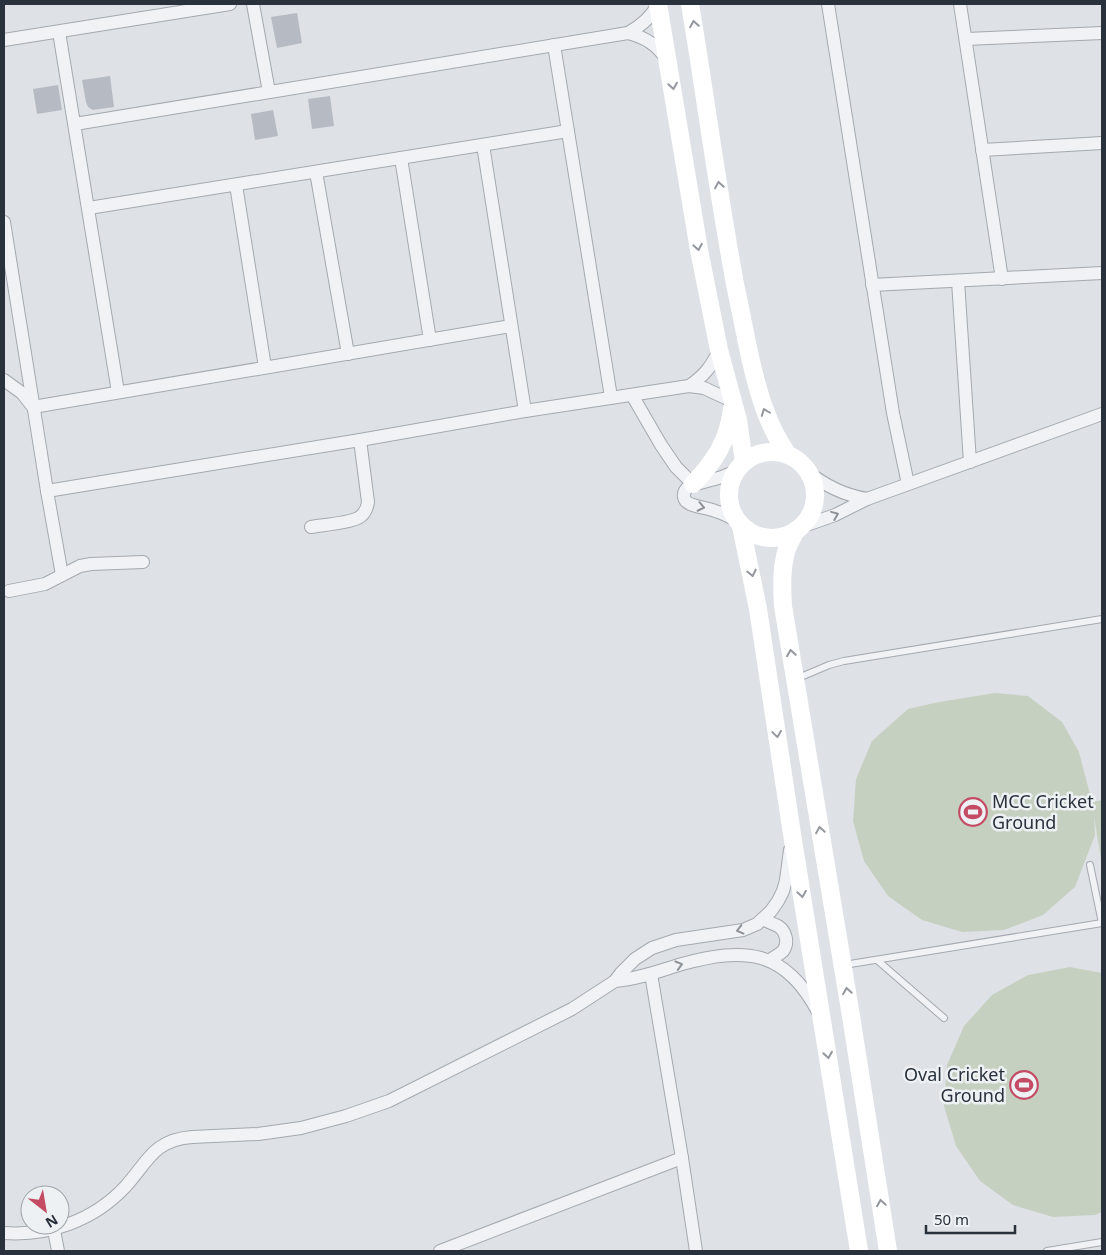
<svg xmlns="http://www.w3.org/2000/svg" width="1106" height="1255" font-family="'Noto Sans',sans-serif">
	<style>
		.green { fill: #c5d0c0 }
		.building { fill: #b6bbc3 }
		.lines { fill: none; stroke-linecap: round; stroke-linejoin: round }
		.lane-casing { stroke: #a4a9b0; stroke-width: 8 }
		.street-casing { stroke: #a4a9b0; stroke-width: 14 }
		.lane { stroke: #f0f2f5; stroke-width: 6 }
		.street { stroke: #f0f2f5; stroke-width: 12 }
		.secondary { stroke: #fff; stroke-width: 18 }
		.oneway { stroke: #94989e }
		.oneway2 { stroke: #8c9298 }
		.labels { text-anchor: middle; stroke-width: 5; stroke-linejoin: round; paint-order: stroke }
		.poi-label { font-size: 18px; fill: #28313c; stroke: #edf1f4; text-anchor: start }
	</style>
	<rect width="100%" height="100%" fill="#dee2e7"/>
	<g class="green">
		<path d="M995,693l33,3 34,26 17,30 13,50 10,-2v66l-8,-50 1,19 -20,52 -32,28 -39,15 -42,2 -40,-12 -34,-24 -24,-35 -11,-40 3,-42 16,-38 36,-32 31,-7z"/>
		<path d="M1070,967l32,6v239l-7,3 -42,2 -40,-12 -33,-24 -24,-35 -12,-40 3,-41 17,-39 28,-31 36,-20z"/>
	</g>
	<g class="building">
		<path d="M297,13l5,30 -25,5 -6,-31z"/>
		<path d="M110,76l4,31 -21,3 -5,-3 -2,-5 -4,-22z"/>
		<path d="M58,85l4,25 -25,4 -4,-25z"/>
		<path d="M330,96l4,30 -22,3 -4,-30z"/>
		<path d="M273,110l5,26 -23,4 -4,-26z"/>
	</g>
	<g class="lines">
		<defs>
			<g id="lane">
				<path d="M796,679l33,-14 15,-4 258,-42"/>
				<path d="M1090,865l12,58"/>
				<path d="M877,960l67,58"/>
				<path d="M844,965l258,-42"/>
				<path d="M1047,1251l55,-9"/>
			</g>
			<g id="street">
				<path d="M253,4l16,88"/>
				<path d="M828,4l65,409 15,71"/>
				<path d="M960,4l42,275"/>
				<path d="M59,32l59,360"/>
				<path d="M628,33c16,4 29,11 38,26"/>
				<path d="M966,39l136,-6"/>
				<path d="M4,40l226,-36"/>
				<path d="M554,45l57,352"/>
				<path d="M75,124l553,-91c13,-7 23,-15 30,-29"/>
				<path d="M483,145l42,266"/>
				<path d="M982,150l120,-7"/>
				<path d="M401,158l29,182"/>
				<path d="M316,172l32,182"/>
				<path d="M236,185l29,182"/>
				<path d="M89,208l479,-77"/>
				<path d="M4,222l43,269 15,84"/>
				<path d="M958,281l12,181"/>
				<path d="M872,285l230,-12"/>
				<path d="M4,380l18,13 11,14 478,-81"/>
				<path d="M689,386c15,-10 23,-20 30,-36"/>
				<path d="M632,395l29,50 15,22 17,17"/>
				<path d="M736,471l-14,6 -33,9c-3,3 -6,6 -5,11 1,10 23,10 31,14 8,2 15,6 22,10"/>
				<path d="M807,471c18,15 37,24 60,28"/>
				<path d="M47,491l313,-51 165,-29 164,-25 15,2 28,13"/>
				<path d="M311,527c11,-2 38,-4 47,-9 6,-3 9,-9 10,-16l-8,-62"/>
				<path d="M801,527l34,-12 32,-16 235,-85"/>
				<path d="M9,591l36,-7 35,-18 11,-2 52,-2"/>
				<path d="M763,919c5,3 10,5 15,7 8,5 11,17 5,25 -4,4 -9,6 -13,9"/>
				<path d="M651,974l31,184 14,93"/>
				<path d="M615,981c23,-2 44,-10 67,-17 62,-17 103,-15 136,48"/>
				<path d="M54,1230l4,21"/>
				<path d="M4,1233c45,3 89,-12 121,-46 23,-25 28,-47 67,-50l66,-3 43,-6 45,-12 43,-15 20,-10 163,-82 43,-28 6,-8 14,-14 17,-11 24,-8 67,-10 14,-6 14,-13 7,-10 5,-10 3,-11 4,-30"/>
				<path d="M440,1251l242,-93"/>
			</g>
		</defs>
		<use href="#lane" class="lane-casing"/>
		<use href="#street" class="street-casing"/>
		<use href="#lane" class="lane"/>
		<use href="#street" class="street"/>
		<g class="secondary">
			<path d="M658,4l41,246 20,100 19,70 6,42"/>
			<path d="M690,4c16,95 28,191 46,285 5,23 9,45 14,68 8,35 17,68 38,98"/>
			<circle cx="772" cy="495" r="43"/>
			<path d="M693,484c22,-23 35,-43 39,-75"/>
			<path d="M741,526l17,83 34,225 67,417"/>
			<path d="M796,530c-3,7 -7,13 -9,19 -6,18 -5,39 -4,57l68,410 37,235"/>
		</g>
	</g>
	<defs><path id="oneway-chevron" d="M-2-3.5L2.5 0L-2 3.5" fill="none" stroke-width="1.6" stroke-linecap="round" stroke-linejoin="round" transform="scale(1.25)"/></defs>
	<g class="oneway">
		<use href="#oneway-chevron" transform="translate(694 24) rotate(-99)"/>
		<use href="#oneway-chevron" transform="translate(673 86) rotate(81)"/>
		<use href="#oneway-chevron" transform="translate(719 185) rotate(-99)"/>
		<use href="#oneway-chevron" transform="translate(698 247) rotate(80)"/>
		<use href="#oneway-chevron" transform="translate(765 412) rotate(-111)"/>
		<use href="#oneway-chevron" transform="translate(752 573) rotate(78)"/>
		<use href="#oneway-chevron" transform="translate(791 653) rotate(-99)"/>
		<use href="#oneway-chevron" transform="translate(777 734) rotate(82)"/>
		<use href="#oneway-chevron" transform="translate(820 830) rotate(-99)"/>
		<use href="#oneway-chevron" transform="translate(802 894) rotate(81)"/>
		<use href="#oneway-chevron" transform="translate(847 991) rotate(-99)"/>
		<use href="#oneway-chevron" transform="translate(828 1055) rotate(81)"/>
		<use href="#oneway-chevron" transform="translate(881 1203) rotate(-99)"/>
	</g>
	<g class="oneway2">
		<use href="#oneway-chevron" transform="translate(701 507) rotate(12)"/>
		<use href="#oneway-chevron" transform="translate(835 515) rotate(-22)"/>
		<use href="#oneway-chevron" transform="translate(740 930) rotate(166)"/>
		<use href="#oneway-chevron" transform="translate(679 965) rotate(-16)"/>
	</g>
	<defs>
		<symbol id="stadium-ring" viewBox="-11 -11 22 22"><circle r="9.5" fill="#edf1f4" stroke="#c44b63" stroke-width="1.5"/><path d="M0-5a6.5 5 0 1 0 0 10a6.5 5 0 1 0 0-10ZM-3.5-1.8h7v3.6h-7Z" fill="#c44b63"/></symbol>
	</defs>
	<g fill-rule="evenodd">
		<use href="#stadium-ring" x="957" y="796" width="32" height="32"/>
		<use href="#stadium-ring" x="1008" y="1069" width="32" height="32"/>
	</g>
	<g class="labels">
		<g class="poi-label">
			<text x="992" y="808">MCC Cricket<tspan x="992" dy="21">Ground</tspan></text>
			<text x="1005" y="1081" text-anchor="end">Oval Cricket<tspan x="1005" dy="21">Ground</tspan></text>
		</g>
	</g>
	<rect width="1106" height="1255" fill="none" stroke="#28313c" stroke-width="10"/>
	<g transform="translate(45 1210) rotate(149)"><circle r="24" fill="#edf1f4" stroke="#9ea4aa"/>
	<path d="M0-4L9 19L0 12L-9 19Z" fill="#c44b63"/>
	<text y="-8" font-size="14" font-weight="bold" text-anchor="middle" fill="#28313c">N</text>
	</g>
	<path d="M926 1225v8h89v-8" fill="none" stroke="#28313c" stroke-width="2.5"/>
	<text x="934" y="1225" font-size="15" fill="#28313c" stroke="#edf1f4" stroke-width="4" paint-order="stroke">50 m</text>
</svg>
